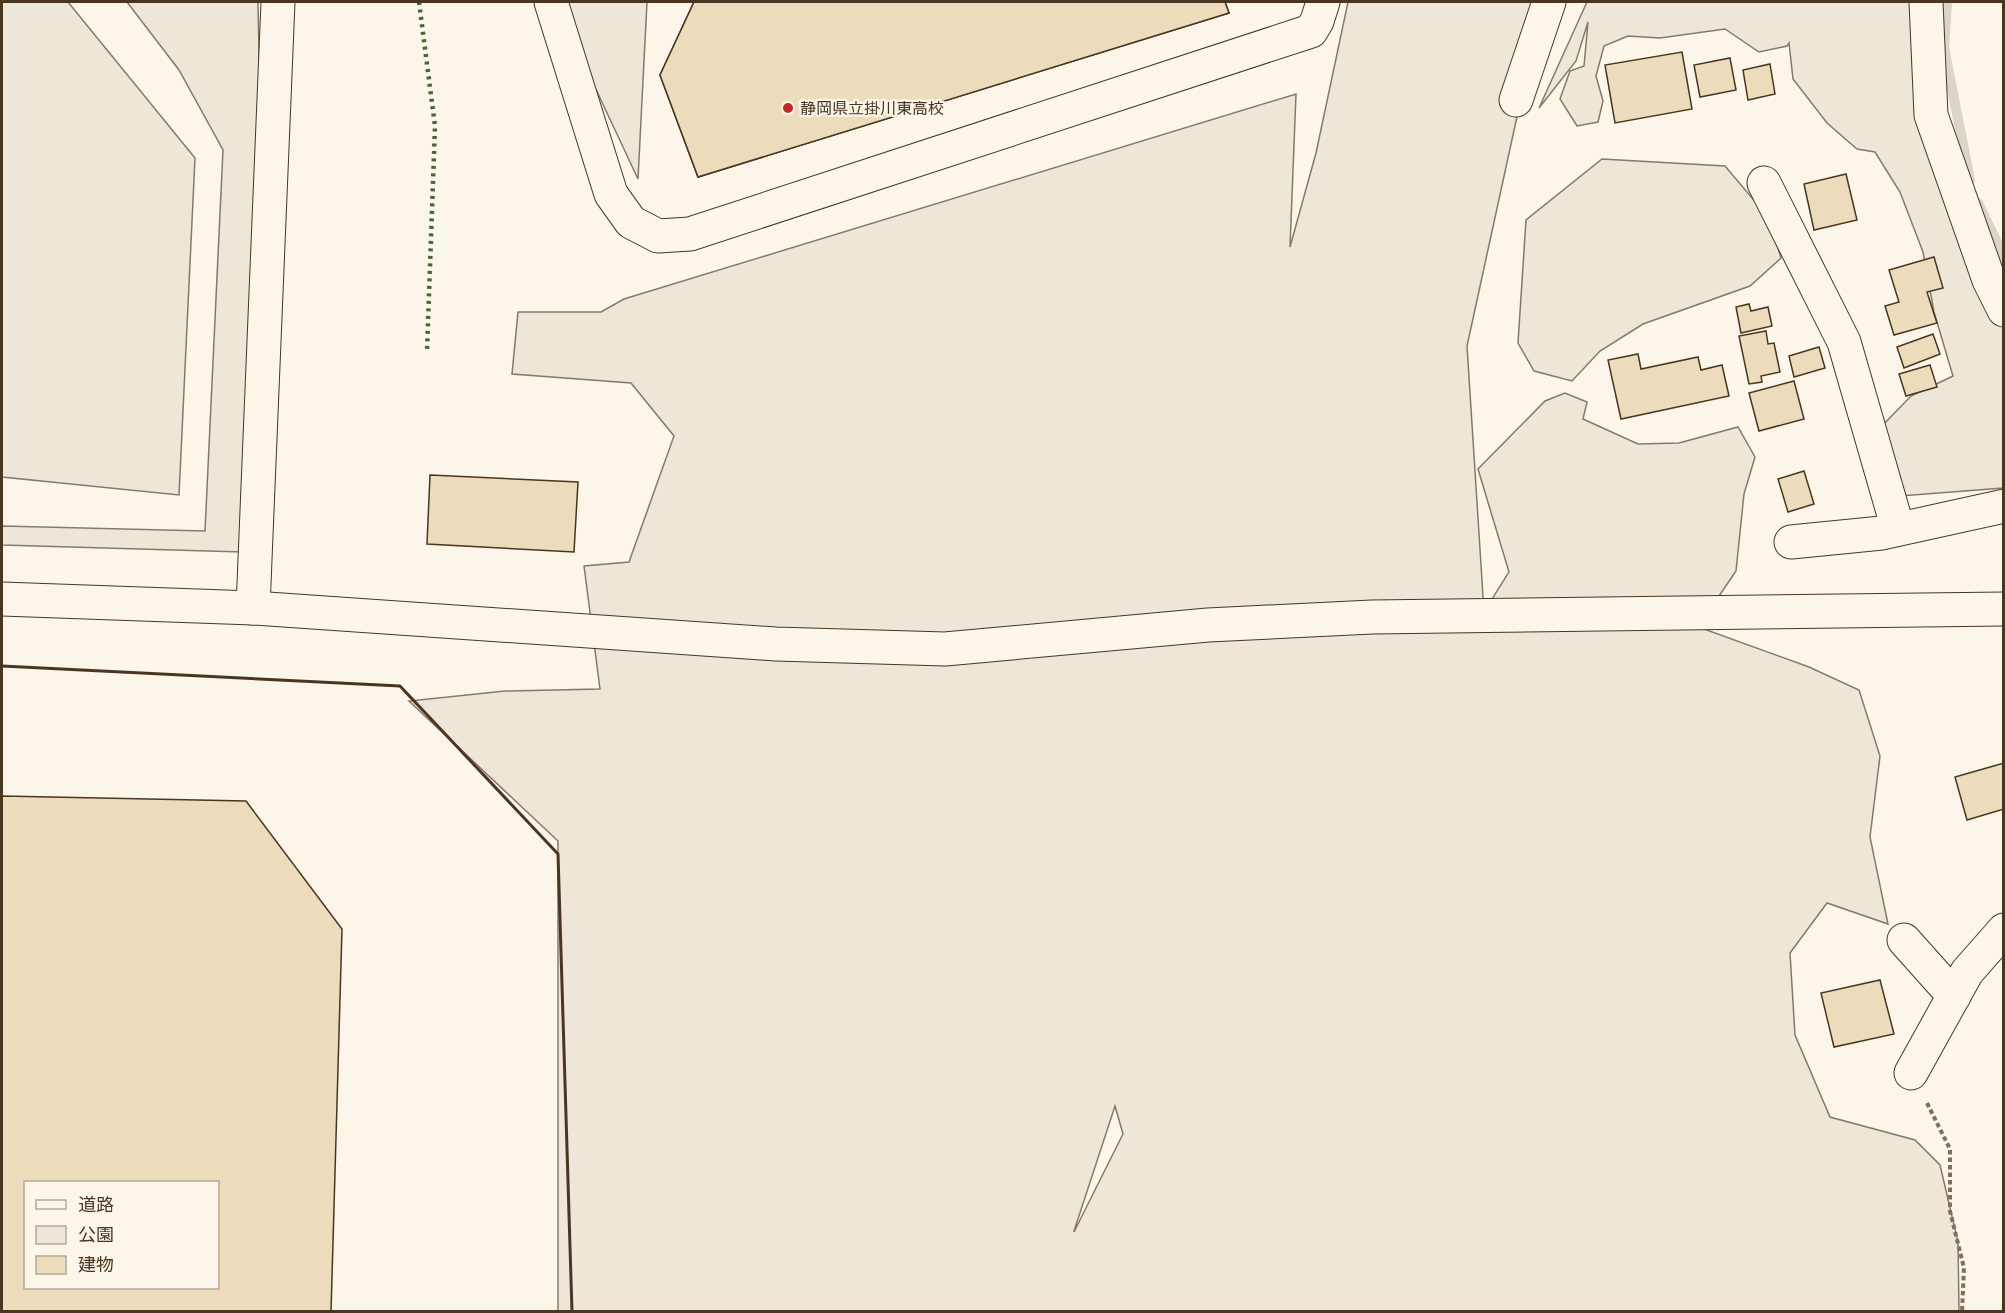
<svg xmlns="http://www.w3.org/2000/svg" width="2005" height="1313" font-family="'Fira Sans','Noto Sans JP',sans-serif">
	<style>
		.green { fill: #ede6d9; stroke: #887966; stroke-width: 1.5; fill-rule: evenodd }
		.parking { fill: #ede7d9; stroke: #887966; stroke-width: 1.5 }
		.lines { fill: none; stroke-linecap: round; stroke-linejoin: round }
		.stream { stroke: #dcd4c6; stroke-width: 10 }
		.building { fill: #ecdcbc; stroke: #4a3520; stroke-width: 1.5; fill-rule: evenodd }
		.minor-casing { stroke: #4a3520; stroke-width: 35 }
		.path { stroke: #7f6f5c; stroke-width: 4; stroke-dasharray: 4.5 3; stroke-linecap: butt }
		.minor { stroke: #fbf6e9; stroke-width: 33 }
		.hedge { stroke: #436837; stroke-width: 4.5; stroke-dasharray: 3 4.5; stroke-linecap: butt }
		.wall { stroke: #4a3520; stroke-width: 3 }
		.poi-dot { fill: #c62828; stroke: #fbf6e9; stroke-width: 2 }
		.labels { text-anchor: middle; stroke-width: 4.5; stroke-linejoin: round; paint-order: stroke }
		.poi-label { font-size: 16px; fill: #4a3520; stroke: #fbf6e9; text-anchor: start }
	</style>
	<rect width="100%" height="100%" fill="#fbf6e9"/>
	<g class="green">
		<path d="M127,2h131l4,214 -20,336 -240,-7v-19l203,5 18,-381 -44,-80z"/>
		<path d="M555,2h92l-9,177z"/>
		<path d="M1348,2h194l-75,344 17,266 25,-40 -31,-103 67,-68 20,-8 22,9 -4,17 55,25 41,-1 59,-16 17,30 -11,37 -8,77 -23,34 -92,-6 188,68 50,23 21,66 -10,81 18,87 -61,-21 -37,50 5,82 35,82 85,23 25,25 18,77 1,69h-1401v-470l-149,-140 96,-10 95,-2 -16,-123 45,-4 45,-126 -43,-53 -119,-9 6,-62h83l23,-13 672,-205 -6,153 26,-94zM1115,1106l8,28 -49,98v-1z"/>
		<path d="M1587,2h341l-11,71 86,220v195l-103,8 -22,-66 33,-34 42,-20 -19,-64 -11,-60 -23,-60 -25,-40 -18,-3 -30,-26 -34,-44 -4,-36 -2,3 -28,6 -34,-23 -65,9 -32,-2 -24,10 -8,30 7,25 -5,21 -21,4 -17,-27 10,-28 14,-5 4,-44 -12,39 -37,47z"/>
		<path d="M1602,159l123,7 44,52 12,40 -31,28 -107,38 -43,27 -28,30 -38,-10 -16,-28 8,-123z"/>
	</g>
	<path class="parking" d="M2,2h66l127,156 -16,337 -177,-18z"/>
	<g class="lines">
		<g class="stream">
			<path d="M1947,2l-3,46 26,132"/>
			<path d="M1978,203l26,54"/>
		</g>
	</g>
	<g class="building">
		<path d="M694,2h21l-7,20 24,25 6,34 170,-52 -13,-27h330l4,11 -531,164 -38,-102z"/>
		<path d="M694,2h531l4,11 -531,164 -38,-102z"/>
		<path d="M1682,52l10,57 -77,14 -10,-58z"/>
		<path d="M1730,58l6,32 -36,7 -6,-32z"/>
		<path d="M1770,64l5,30 -27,6 -5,-30z"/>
		<path d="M1846,174l11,46 -43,10 -10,-46z"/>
		<path d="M1934,257l9,31 -16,4 10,31 -43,12 -9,-29 14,-4 -10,-32z"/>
		<path d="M1749,304l2,7 17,-4 4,19 -31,7 -5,-26z"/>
		<path d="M1766,331l2,13 6,-1 6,29 -19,4 1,6 -13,2 -10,-48z"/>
		<path d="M1933,334l7,20 -36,14 -7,-21z"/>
		<path d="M1819,347l6,21 -31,9 -5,-21z"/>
		<path d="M1638,354l3,15 57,-12 3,13 21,-5 7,31 -108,23 -13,-59z"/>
		<path d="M1930,365l7,22 -31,9 -7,-22z"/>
		<path d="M1794,381l10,38 -45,12 -10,-38z"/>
		<path d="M1804,471l10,33 -26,8 -10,-33z"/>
		<path d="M430,475l148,7 -4,70 -147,-8z"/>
		<path d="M2004,763v46l-37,11 -12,-43z"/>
		<path d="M2,796l244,5 96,128 -11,383h-329zM26,1182h192v106h-192z"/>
		<path d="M1880,980l14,54 -60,13 -13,-54z"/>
	</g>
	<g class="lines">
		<defs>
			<g id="minor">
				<path d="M551,2l60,192 20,28 27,14 32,-2 621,-203 6,-10 6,-19"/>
				<path d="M1926,2l5,113 58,165 15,30"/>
				<path d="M1516,100l33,-98"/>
				<path d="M1764,183l80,159 54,187"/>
				<path d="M1791,542l91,-9 122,-27"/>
				<path d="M2,599l251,9 523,36 169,5 263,-24 164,-8 632,-8"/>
				<path d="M253,608l25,-606"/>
				<path d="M1904,940l50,56"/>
				<path d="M1911,1073l56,-101 37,-42"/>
			</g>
		</defs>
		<use href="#minor" class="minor-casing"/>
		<path class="path" d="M1927,1103l23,46v62l14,57 -2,44"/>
		<use href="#minor" class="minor"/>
		<path class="hedge" d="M419,2l16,124 -8,225"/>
		<path class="wall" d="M2,666l398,20 158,168 14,458"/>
	</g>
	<circle class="poi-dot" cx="788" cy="108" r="6"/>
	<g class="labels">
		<g class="poi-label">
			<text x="800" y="114">静岡県立掛川東高校</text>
		</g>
	</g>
	<rect width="2005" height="1313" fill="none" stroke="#4a3520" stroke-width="6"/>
	<rect x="24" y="1181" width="195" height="108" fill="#fbf6e9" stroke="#b4a999" stroke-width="1.5"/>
	<rect x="36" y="1200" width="30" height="9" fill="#fbf6e9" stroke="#b4a999" stroke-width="1.5"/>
	<text x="78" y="1211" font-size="18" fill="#4a3520">道路</text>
	<rect x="36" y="1226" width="30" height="18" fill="#ede6d9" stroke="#b4a999" stroke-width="1.5"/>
	<text x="78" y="1241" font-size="18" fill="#4a3520">公園</text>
	<rect x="36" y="1256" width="30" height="18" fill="#ecdcbc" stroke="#b4a999" stroke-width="1.5"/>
	<text x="78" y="1271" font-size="18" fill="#4a3520">建物</text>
</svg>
